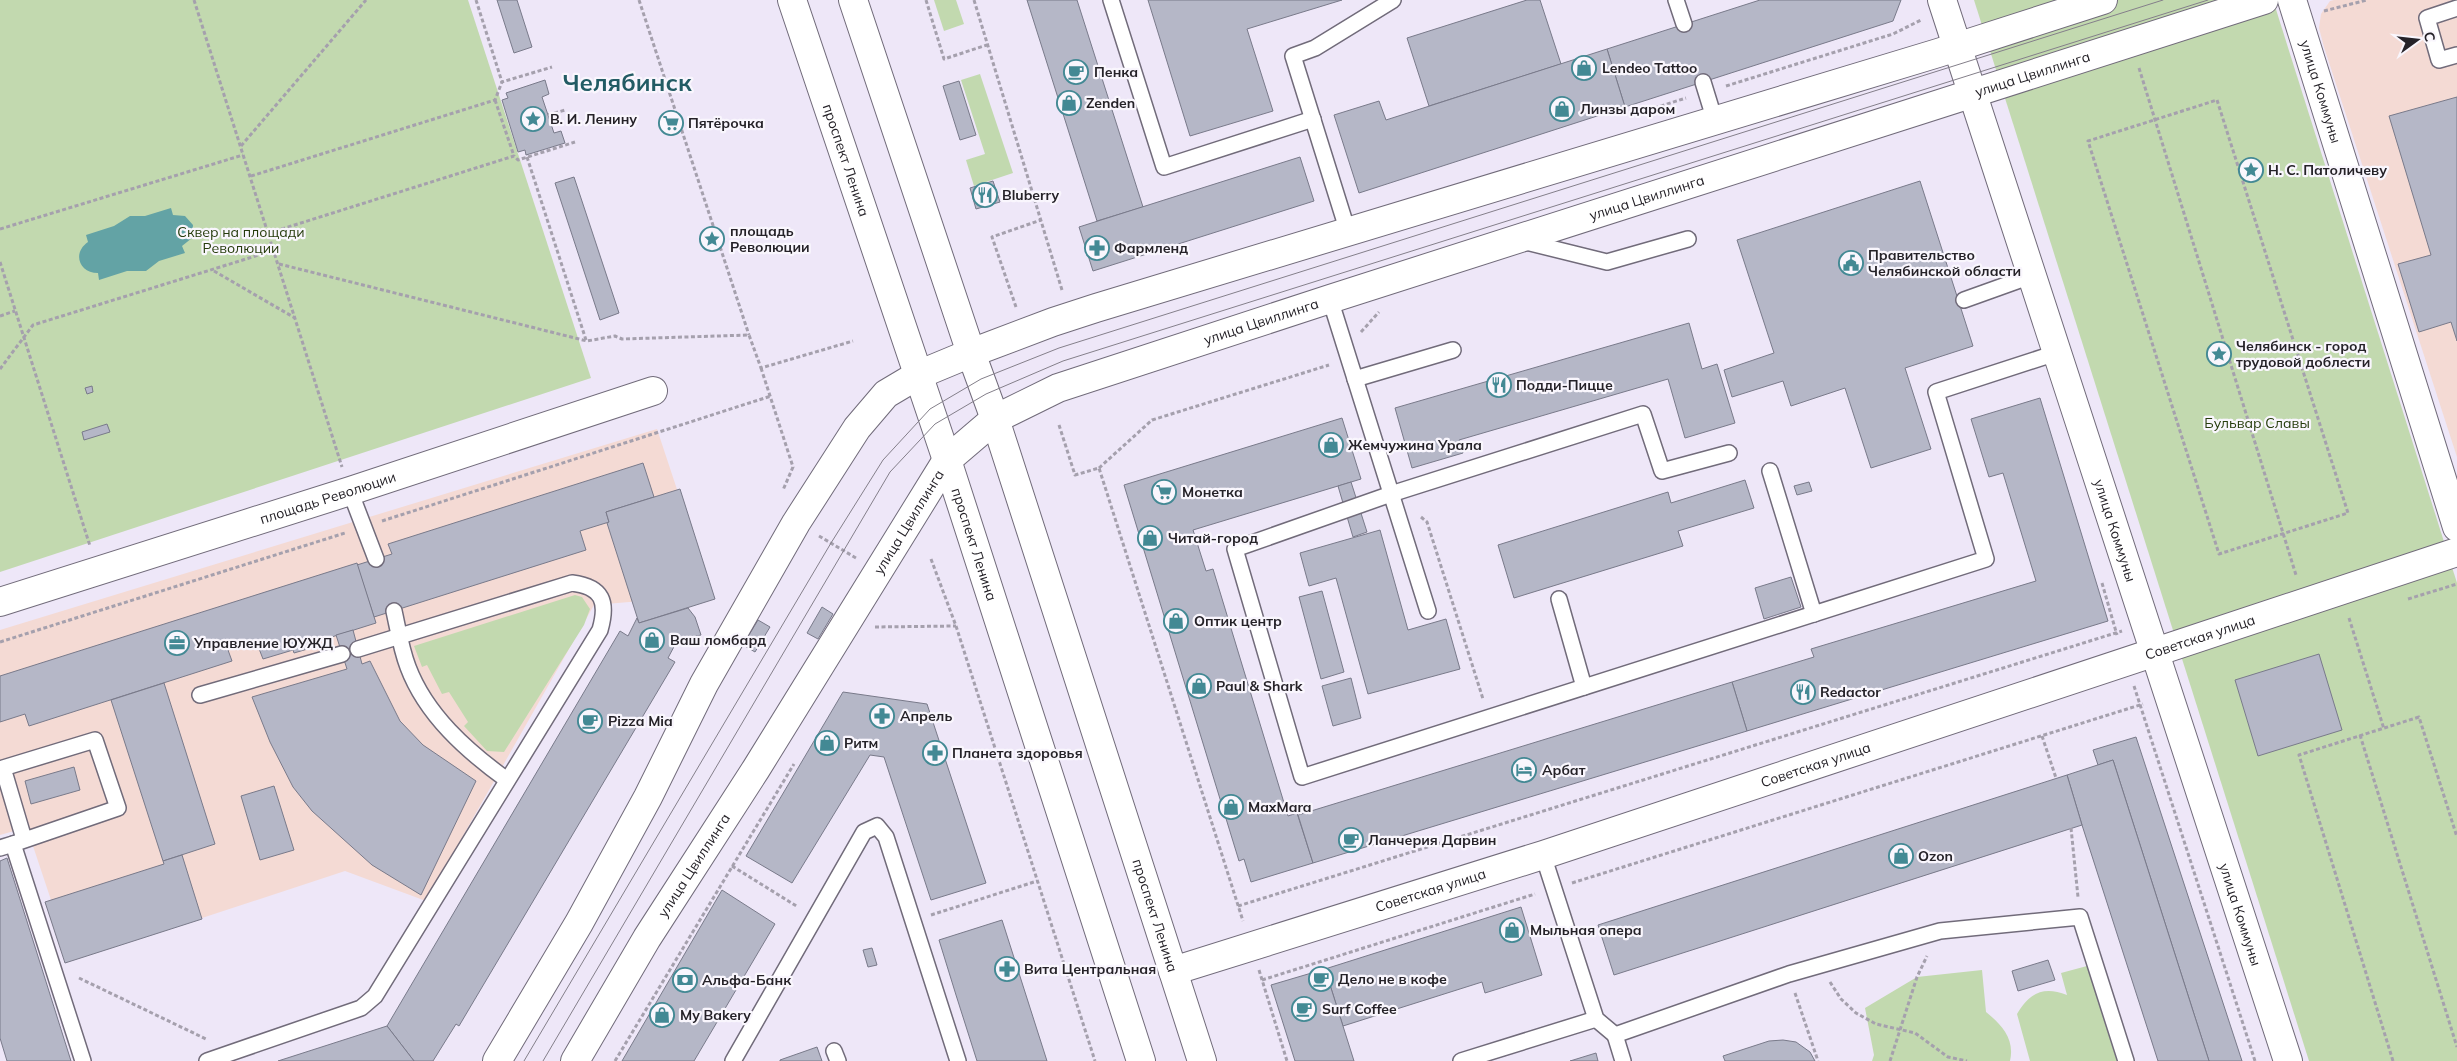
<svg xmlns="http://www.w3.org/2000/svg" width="2457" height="1061" font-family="Mulish,sans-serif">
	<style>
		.commercial { fill: #f4dad4 }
		.green { fill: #c2d9af }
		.water { fill: #63a3a5 }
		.building { fill: #b5b7c7; stroke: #797a8a }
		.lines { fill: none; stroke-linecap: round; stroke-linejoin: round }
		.service-casing { stroke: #716b7a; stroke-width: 18 }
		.minor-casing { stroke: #716b7a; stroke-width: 30 }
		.secondary-casing { stroke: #716b7a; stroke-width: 30 }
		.primary-casing { stroke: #716b7a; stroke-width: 30 }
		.path { stroke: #a5a0ad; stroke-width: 3; stroke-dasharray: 4 2.5; stroke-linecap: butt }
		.service { stroke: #fff; stroke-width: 15 }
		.minor { stroke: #fff; stroke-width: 28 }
		.secondary { stroke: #fff; stroke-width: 28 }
		.primary { stroke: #fff; stroke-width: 28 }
		.tram { stroke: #847f8a; stroke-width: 1 }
		.labels { text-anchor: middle; stroke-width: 4.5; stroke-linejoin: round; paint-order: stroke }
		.poi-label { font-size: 14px; font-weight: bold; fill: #252228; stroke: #f9f6fd; text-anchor: start }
		.street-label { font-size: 14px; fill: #252228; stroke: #f9f6fd }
		.park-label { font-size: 14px; fill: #263c0c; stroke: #f9f6fd }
		.town-label { font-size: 24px; font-weight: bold; fill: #225b64; stroke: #f9f6fd }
	</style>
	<rect width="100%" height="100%" fill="#eee7f8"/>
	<g class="commercial">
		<path d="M2334,0h123v457l-133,-410 -5,-19 2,-14 9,-13z"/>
		<path d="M657,429l55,166 -118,10 -168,296 -81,-30 -280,92 -20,-61 6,-2 -21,-63 -9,-8 -21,6v-205z"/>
	</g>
	<g class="green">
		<path d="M0,0h468l123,378 -591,194z"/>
		<path d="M934,0h22l8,24 -20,7z"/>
		<path d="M1974,0h299l184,583v478h-148z"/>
		<path d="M980,74l33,99 -39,13 -8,-26 19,-6 -24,-74z"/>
		<path d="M575,595l7,2 8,12 -6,16 -80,127 -17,-1 -23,-25 4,-4 -19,-30 -7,2 -15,-29 -5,2 -8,-21z"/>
		<path d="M2087,966l30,95h-87l-13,-47c13,-22 27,-28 50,-19l-6,-22z"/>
		<path d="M1982,970l4,42c16,13 29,27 24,49h-138l2,-6 -9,-47 52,-31z"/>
	</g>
	<path class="water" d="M171,208l2,7 12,1 8,9 -1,13 -10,8 3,7 -26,8 -13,10h-19l-28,9 -1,-7c-19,0 -26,-20 -10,-31l-2,-7 28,-9 16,-10h15z"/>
	<g class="building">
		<path d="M497,0h20l15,47 -18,6z"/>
		<path d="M1027,0h50l66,207 -46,14z"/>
		<path d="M1148,0h194l-95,29 26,82 -83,25z"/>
		<path d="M1527,0h13l21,64 -132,42 -22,-68z"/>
		<path d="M1760,0h141l-8,21 -268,86 -18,-58z"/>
		<path d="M1607,49l18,58 -266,86 -25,-78 45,-14 7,19z"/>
		<path d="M545,80l4,14 -7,3 12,36 7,-2 4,12 -39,12 -1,-5 -7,2 -16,-52 6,-2 -2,-5z"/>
		<path d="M959,81l17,54 -16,5 -17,-54z"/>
		<path d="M2457,97v244l-6,-19 -32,10 -21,-68 33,-9 -42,-139z"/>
		<path d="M1300,157l14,44 -221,70 -14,-44z"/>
		<path d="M574,177l45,136 -19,7 -45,-137z"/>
		<path d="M993,181l7,21 -24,7 -6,-21z"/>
		<path d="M1920,181l53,165 -68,22 26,81 -60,19 -26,-80 -54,18 -8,-25 -51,16 -8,-27 50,-17 -37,-113z"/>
		<path d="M1689,323l13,46 15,-5 18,59 -50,15 -17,-59 -209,61 4,13 -51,15 -17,-60z"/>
		<path d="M92,386l1,6 -6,2 -2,-6z"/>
		<path d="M2040,398l68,223 -361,110 -15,-49 82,-25 -3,-8 225,-68 -33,-108 -14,4 -18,-58z"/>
		<path d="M1342,418l19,61 -168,51 13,41 7,-2 75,247 9,-3 16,50 -62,19 -7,-23 -5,2 -115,-376z"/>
		<path d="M107,424l3,8 -26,8 -2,-8z"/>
		<path d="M643,463l11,34 -48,15 3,10 -29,9 6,19 -212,67 -17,-52 35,-11 -4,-10z"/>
		<path d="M1745,480l9,28 -76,23 5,15 -169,52 -16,-53 170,-53 3,11z"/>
		<path d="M1351,482l16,50 -14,5 -15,-51z"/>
		<path d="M1809,482l3,9 -15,4 -3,-9z"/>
		<path d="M680,489l35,110 -76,24 -32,-100 2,-1 -3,-10z"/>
		<path d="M1380,530l28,100 38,-11 14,50 -92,25 -32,-116 -27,8 -9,-33z"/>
		<path d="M357,563l19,60 -57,18 2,4 -27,8 -1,-3 -30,9 -7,-18 -28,9 4,11 -203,65 -4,-12 -25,8v-46z"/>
		<path d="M1791,577l10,30 -37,12 -9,-31z"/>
		<path d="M1322,591l22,81 -23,7 -22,-82z"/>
		<path d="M822,607l11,7 -15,25 -11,-6z"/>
		<path d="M688,608l7,9 6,18 -24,6 -9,17 7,4 -216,364 -3,-2 -23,37h-19l-27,-35 233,-395 8,5 9,-18 2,5z"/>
		<path d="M758,620l12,7 -15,25 -12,-7z"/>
		<path d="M353,630l9,34 8,-3 30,60 23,24 53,36 -55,114 -49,-30 -60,-54 -19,-24 -23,-45 -18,-45 95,-28 -11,-34z"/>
		<path d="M2319,654l23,76 -84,26 -23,-76z"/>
		<path d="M1351,678l10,40 -28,8 -11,-40z"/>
		<path d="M1732,682l15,49 -434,132 -15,-48z"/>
		<path d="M164,683l51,161 -52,17 -52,-161z"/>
		<path d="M843,692l84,12 59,179 -55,17 -47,-143 -14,-2 -78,128 -46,-27z"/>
		<path d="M2136,737l106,324h-33l-96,-301 -15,5 -5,-15z"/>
		<path d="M2113,760l96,301h-51l-76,-236 -15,-50z"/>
		<path d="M74,767l6,23 -49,14 -6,-23z"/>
		<path d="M2067,775l15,50 -468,150 -16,-50z"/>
		<path d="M274,786l20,64 -34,10 -19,-64z"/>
		<path d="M182,855l20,64 -137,44 -20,-61 119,-38 -1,-3z"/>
		<path d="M7,858l64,203h-64l-7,-23v-177z"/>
		<path d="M722,890l53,34 -81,137h-72z"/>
		<path d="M1521,907l21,68 -57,18 -3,-11 -139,44 -18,-57z"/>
		<path d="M1002,920l45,141h-70l-21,-66 -17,-55z"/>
		<path d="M872,948l5,17 -9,2 -5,-17z"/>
		<path d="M2048,960l7,20 -37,11 -6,-20z"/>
		<path d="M1325,969l29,92h-59l-24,-76z"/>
		<path d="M387,1026l27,35h-136z"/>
		<path d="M1783,1040l13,2 14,10 5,9h-90l-2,-5 46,-15z"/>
		<path d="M817,1047l5,14h-42v-1z"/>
		<path d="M1596,1053l2,8h-28z"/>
	</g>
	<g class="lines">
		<defs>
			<g id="service">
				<path d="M1111,0l53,167 149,-48"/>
				<path d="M1676,0l8,24"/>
				<path d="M2457,8l-30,10 12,42 18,-5"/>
				<path d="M1703,82l12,39"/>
				<path d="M1348,232l-55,-176 22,-8 78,-48"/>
				<path d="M1522,241l85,21 81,-23"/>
				<path d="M1330,299l98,312"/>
				<path d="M1964,300l67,-24"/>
				<path d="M1355,379l98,-29"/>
				<path d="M1729,453l-67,18 -19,-57 -252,80 -156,55 67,228 684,-218 -50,-167 120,-39"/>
				<path d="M1770,471l44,143"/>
				<path d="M350,491l26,68"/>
				<path d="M1559,599l25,88"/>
				<path d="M394,611c4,18 7,38 14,56 18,48 59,84 99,113"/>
				<path d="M200,695l142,-41"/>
				<path d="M13,844l105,-36 -23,-68 -92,28 21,71"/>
				<path d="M0,848l13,-4 70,217"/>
				<path d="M1543,855l53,164 19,16 174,-61 151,-43 140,-14 46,144"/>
				<path d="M1615,1035l8,26"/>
				<path d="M834,1051l4,10"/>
				<path d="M207,1061l154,-53 14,-12 225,-366c8,-28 3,-43 -28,-47l-214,66"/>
				<path d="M733,1061l131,-229 13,-6 9,11 72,224"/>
				<path d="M1461,1061l135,-42"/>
			</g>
			<g id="minor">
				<path id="s1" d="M1942,0l346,1061"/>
				<path id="s2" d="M2292,0l165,527"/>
				<path id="s3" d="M0,602l350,-111 303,-100"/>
				<path id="s4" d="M1173,971l370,-116 914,-303"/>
			</g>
			<g id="secondary">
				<path d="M971,353l82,-31 43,-14 842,-255 165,-53"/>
				<path id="s5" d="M995,419l63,-31 272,-89 934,-299"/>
				<path d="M497,1061l82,-138 69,-126 56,-113 92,-161 61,-95 29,-34 32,-19"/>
				<path id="s6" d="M575,1061l72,-123 109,-169 191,-309"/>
			</g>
			<g id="primary">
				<path id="s7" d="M792,0l155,460 194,601"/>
				<path id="s8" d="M853,0l118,353 24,66 207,642"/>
				<path d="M918,375l53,-22"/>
				<path d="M947,460l48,-41"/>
			</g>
		</defs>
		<use href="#service" class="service-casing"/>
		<use href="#minor" class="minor-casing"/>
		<use href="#secondary" class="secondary-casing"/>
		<use href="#primary" class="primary-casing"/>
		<g class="path">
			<path d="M194,0l148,467"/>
			<path d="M476,0l26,82"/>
			<path d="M639,0l110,335"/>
			<path d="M926,0l18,59 43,-14"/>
			<path d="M974,0l88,290"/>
			<path d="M2324,11l43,-11"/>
			<path d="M2139,68l157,507"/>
			<path d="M1726,86l167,-52 28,-14"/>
			<path d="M495,100l19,56"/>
			<path d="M2217,100l131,413 -129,41 -131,-413z"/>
			<path d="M1642,112l44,-14"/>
			<path d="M548,115l17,-5"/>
			<path d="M241,146l125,-146"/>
			<path d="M527,157l59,183"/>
			<path d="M251,176l244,-76 7,-18 50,-15"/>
			<path d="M0,229l243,-74"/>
			<path d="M269,233l245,-77 4,4 57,-18"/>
			<path d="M0,262l90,284"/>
			<path d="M279,264l308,77 28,-5 7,3 127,-4 12,33 92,-27"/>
			<path d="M214,271l81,47"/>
			<path d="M1016,307l-24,-70 49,-17"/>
			<path d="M0,316l15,-5"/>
			<path d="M1361,332l18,-20"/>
			<path d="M761,368l32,99 -10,23"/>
			<path d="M0,369l33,-44 242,-75"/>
			<path d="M1059,425l16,50 24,-7 144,453"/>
			<path d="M1099,468l53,-48 177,-55"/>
			<path d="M1421,517l6,5 56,177"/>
			<path d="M382,521l389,-125"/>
			<path d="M819,536l37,22"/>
			<path d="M931,559l25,67 139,435"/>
			<path d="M2102,583l15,52"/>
			<path d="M2408,599l49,-15"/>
			<path d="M2349,618l35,111"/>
			<path d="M875,627l81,-1"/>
			<path d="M0,642l345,-109"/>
			<path d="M2134,686l121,375"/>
			<path d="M2360,735l97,312"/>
			<path d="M2042,736l14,42"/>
			<path d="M2071,828l7,69"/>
			<path d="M732,866l66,41"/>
			<path d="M1572,883l571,-179"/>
			<path d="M1238,906l884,-275"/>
			<path d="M931,915l106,-34"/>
			<path d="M1259,970l28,91"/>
			<path d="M79,978l127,61"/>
			<path d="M1262,980l273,-86"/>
			<path d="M1830,982l11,17 15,14 20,11 39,9 33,24 19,4"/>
			<path d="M1795,993l23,68"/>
			<path d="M615,1061l179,-297"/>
			<path d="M1890,1061l27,-84 10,-21"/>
			<path d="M2393,1061l-94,-306 120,-38 38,120"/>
		</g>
		<use href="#service" class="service"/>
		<use href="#minor" class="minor"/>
		<use href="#secondary" class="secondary"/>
		<use href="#primary" class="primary"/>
		<g class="tram">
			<path d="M524,1061l307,-518 52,-83 47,-51 51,-30 78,-31 1104,-348"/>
			<path d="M543,1061l347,-589 45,-48 51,-30 77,-33 1145,-361"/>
		</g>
	</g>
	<defs>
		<symbol id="shop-ring" viewBox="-11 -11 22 22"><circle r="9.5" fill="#f9f6fd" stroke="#438994" stroke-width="1.5"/><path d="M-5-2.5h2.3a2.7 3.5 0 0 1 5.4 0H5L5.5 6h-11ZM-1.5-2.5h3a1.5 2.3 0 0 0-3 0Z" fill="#438994"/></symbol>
		<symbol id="cafe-ring" viewBox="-11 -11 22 22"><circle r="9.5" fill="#f9f6fd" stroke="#438994" stroke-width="1.5"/><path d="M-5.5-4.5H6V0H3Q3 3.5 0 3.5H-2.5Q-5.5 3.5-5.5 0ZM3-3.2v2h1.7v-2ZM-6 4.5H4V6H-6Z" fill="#438994"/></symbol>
		<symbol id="sight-ring" viewBox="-11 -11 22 22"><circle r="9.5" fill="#f9f6fd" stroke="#438994" stroke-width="1.5"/><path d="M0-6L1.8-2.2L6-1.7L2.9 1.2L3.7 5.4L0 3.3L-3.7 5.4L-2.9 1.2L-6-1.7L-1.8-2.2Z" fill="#438994"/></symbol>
		<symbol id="supermarket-ring" viewBox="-11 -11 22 22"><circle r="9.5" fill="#f9f6fd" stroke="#438994" stroke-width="1.5"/><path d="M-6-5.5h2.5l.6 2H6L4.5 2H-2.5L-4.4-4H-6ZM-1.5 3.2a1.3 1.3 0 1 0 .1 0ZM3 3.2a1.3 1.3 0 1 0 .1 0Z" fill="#438994"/></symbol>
		<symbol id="restaurant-ring" viewBox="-11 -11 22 22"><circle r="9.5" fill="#f9f6fd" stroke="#438994" stroke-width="1.5"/><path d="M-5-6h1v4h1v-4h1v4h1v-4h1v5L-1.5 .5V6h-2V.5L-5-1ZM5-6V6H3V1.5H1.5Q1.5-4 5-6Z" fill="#438994"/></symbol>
		<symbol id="pharmacy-ring" viewBox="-11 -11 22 22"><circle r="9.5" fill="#f9f6fd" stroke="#438994" stroke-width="1.5"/><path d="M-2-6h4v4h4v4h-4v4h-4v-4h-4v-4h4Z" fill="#438994"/></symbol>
		<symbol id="civic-ring" viewBox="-11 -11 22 22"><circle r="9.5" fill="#f9f6fd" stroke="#438994" stroke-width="1.5"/><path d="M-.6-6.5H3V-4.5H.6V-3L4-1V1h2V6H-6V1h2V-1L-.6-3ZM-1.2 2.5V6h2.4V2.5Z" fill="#438994"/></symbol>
		<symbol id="office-ring" viewBox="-11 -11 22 22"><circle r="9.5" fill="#f9f6fd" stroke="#438994" stroke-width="1.5"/><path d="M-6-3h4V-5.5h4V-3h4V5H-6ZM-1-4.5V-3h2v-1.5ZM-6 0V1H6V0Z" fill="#438994"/></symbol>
		<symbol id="hotel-ring" viewBox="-11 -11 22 22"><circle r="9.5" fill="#f9f6fd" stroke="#438994" stroke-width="1.5"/><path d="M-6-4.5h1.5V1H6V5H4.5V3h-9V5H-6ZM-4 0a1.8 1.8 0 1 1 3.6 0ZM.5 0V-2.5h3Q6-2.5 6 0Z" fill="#438994"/></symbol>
		<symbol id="bank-ring" viewBox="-11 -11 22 22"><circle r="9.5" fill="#f9f6fd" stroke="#438994" stroke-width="1.5"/><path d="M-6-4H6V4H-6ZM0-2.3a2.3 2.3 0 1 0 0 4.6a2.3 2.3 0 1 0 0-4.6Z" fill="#438994"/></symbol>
	</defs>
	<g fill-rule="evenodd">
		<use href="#shop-ring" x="1570" y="54" width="28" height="28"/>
		<use href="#cafe-ring" x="1062" y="58" width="28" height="28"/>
		<use href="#shop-ring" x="1055" y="89" width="28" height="28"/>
		<use href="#shop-ring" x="1548" y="95" width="28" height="28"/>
		<use href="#sight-ring" x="519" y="105" width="28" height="28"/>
		<use href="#supermarket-ring" x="657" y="109" width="28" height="28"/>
		<use href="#sight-ring" x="2237" y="156" width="28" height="28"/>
		<use href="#restaurant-ring" x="971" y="181" width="28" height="28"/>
		<use href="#sight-ring" x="698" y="225" width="28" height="28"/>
		<use href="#pharmacy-ring" x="1083" y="234" width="28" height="28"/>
		<use href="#civic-ring" x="1837" y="249" width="28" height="28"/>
		<use href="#sight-ring" x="2205" y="340" width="28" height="28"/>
		<use href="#restaurant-ring" x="1485" y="371" width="28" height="28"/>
		<use href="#shop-ring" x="1317" y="431" width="28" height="28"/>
		<use href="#supermarket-ring" x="1150" y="478" width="28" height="28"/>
		<use href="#shop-ring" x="1136" y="524" width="28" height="28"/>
		<use href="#shop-ring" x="1162" y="607" width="28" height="28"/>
		<use href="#shop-ring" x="638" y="626" width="28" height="28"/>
		<use href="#office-ring" x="163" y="629" width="28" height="28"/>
		<use href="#shop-ring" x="1185" y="672" width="28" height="28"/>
		<use href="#restaurant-ring" x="1789" y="678" width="28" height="28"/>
		<use href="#pharmacy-ring" x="868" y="702" width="28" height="28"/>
		<use href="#cafe-ring" x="576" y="707" width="28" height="28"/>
		<use href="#shop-ring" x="813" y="729" width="28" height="28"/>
		<use href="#pharmacy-ring" x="921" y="739" width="28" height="28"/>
		<use href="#hotel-ring" x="1510" y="756" width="28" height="28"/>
		<use href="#shop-ring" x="1217" y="793" width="28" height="28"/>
		<use href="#cafe-ring" x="1337" y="826" width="28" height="28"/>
		<use href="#shop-ring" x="1887" y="842" width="28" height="28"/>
		<use href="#shop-ring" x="1498" y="916" width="28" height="28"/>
		<use href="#pharmacy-ring" x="993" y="955" width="28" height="28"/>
		<use href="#cafe-ring" x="1307" y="965" width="28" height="28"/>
		<use href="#bank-ring" x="671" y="966" width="28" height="28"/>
		<use href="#cafe-ring" x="1290" y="995" width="28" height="28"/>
		<use href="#shop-ring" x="648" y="1001" width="28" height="28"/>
	</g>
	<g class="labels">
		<g class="poi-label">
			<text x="1602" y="73">Lendeo Tattoo</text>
			<text x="1094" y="77">Пенка</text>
			<text x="1086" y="108">Zenden</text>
			<text x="1580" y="114">Линзы даром</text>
			<text x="550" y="124">В. И. Ленину</text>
			<text x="688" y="128">Пятёрочка</text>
			<text x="2268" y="175">Н. С. Патоличеву</text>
			<text x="1002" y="200">Bluberry</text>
			<text x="730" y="236">площадь<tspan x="730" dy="16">Революции</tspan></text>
			<text x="1114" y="253">Фармленд</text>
			<text x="1868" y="260">Правительство<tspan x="1868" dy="16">Челябинской области</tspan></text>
			<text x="2236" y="351">Челябинск - город<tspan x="2236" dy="16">трудовой доблести</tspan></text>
			<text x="1516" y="390">Подди-Пицце</text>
			<text x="1348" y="450">Жемчужина Урала</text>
			<text x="1182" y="497">Монетка</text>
			<text x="1168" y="543">Читай-город</text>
			<text x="1194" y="626">Оптик центр</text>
			<text x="670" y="645">Ваш ломбард</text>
			<text x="194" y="648">Управление ЮУЖД</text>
			<text x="1216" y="691">Paul &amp; Shark</text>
			<text x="1820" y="697">Redactor</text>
			<text x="900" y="721">Апрель</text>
			<text x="608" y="726">Pizza Mia</text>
			<text x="844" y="748">Ритм</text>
			<text x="952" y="758">Планета здоровья</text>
			<text x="1542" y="775">Арбат</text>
			<text x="1248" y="812">MaxMara</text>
			<text x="1368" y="845">Ланчерия Дарвин</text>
			<text x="1918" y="861">Ozon</text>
			<text x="1530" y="935">Мыльная опера</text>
			<text x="1024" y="974">Вита Центральная</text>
			<text x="1338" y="984">Дело не в кофе</text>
			<text x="702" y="985">Альфа-Банк</text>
			<text x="1322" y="1014">Surf Coffee</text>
			<text x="680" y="1020">My Bakery</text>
		</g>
		<g class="street-label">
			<text dy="5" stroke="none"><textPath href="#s5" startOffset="1094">улица Цвиллинга</textPath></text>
			<text dy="5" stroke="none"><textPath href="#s2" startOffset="96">улица Коммуны</textPath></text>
			<text dy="5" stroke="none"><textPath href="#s7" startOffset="169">проспект Ленина</textPath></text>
			<text dy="5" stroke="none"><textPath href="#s5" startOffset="689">улица Цвиллинга</textPath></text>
			<text dy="5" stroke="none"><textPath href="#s5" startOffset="284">улица Цвиллинга</textPath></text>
			<text dy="5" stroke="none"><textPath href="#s3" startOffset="344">площадь Революции</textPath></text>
			<text dy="5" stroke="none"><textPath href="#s6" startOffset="634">улица Цвиллинга</textPath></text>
			<text dy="5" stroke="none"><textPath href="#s1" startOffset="558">улица Коммуны</textPath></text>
			<text dy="5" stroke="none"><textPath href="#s7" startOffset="574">проспект Ленина</textPath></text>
			<text dy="5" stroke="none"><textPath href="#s4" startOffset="1080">Советская улица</textPath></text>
			<text dy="5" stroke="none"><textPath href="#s4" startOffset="675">Советская улица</textPath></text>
			<text dy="5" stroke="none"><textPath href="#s6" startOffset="229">улица Цвиллинга</textPath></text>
			<text dy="5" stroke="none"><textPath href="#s4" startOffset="270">Советская улица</textPath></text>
			<text dy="5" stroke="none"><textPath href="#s8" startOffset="964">проспект Ленина</textPath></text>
			<text dy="5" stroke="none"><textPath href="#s1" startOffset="962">улица Коммуны</textPath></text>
		</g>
		<g class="park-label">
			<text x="241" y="237">Сквер на площади<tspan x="241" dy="16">Революции</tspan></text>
			<text x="2257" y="428">Бульвар Славы</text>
		</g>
		<g class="town-label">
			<text x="627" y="91">Челябинск</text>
		</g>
	</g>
	<g transform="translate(2417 40) rotate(75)" stroke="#f9f6fd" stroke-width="4" paint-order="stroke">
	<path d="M0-4L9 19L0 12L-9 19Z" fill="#252228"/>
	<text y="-8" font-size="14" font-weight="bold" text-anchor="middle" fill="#252228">С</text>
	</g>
</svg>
